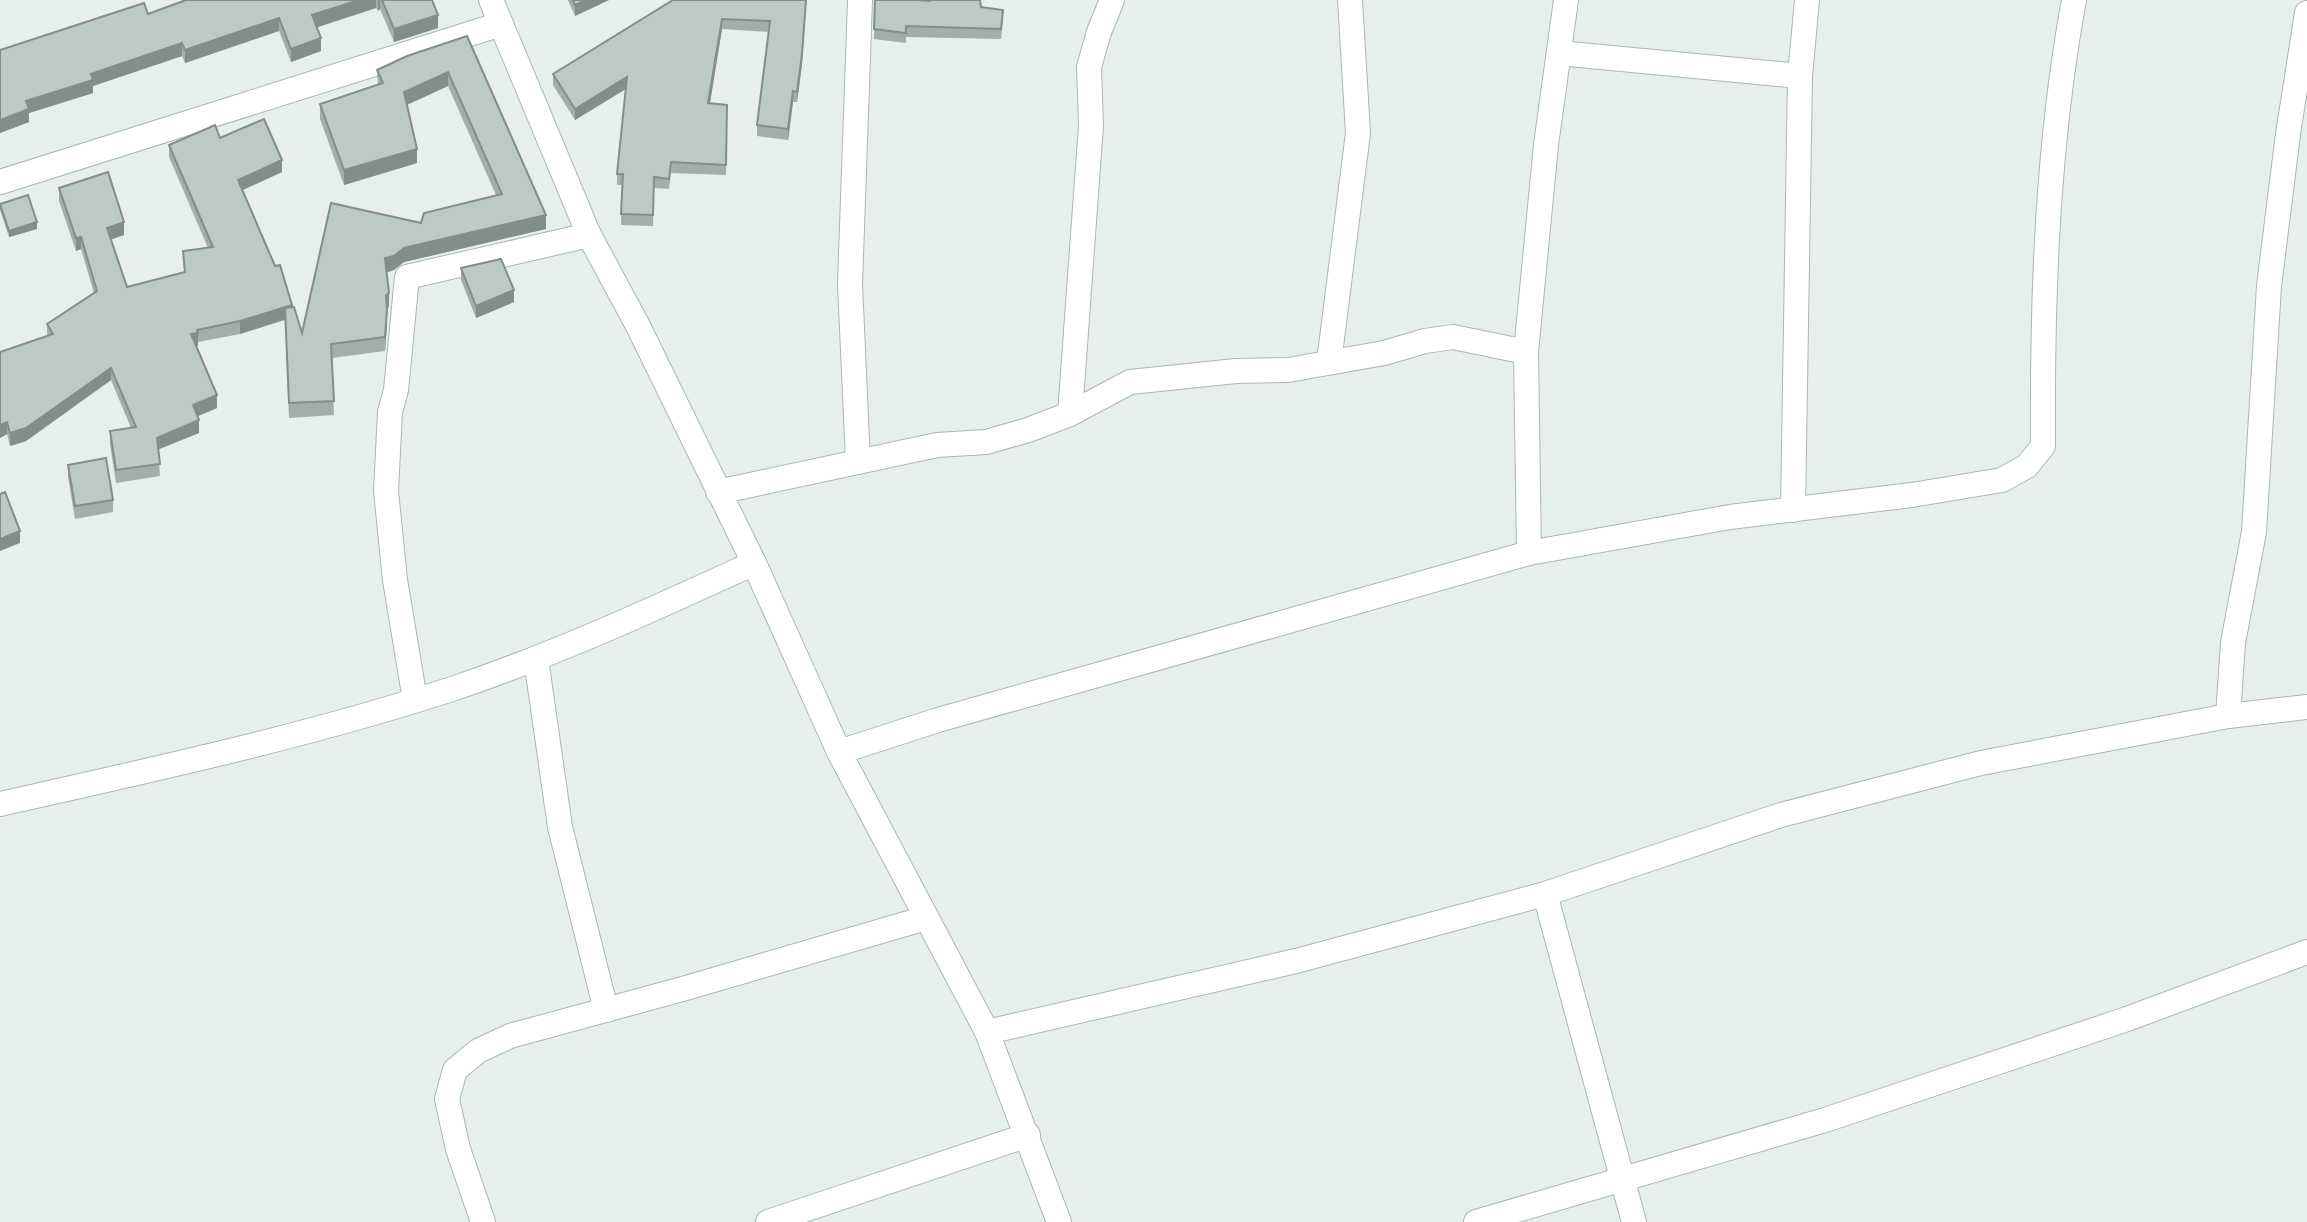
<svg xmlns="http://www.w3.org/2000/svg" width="2307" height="1222" font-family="Arial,sans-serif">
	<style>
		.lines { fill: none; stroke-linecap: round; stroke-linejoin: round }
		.minor-casing { stroke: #a8b8b2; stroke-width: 26 }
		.minor { stroke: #fff; stroke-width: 24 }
		.wall { fill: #a1aea9 }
		.shaded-wall { fill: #838d89 }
		.building { fill: #bbcac4; stroke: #838d89; stroke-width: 2 }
	</style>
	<rect width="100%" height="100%" fill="#e6efeb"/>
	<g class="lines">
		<defs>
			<g id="minor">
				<path d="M491,0l98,235 49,91 116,237 85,189 148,280 72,190"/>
				<path d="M1559,53l241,23"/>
				<path d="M0,182l501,-158"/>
				<path d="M1329,362l29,-229 -8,-133"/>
				<path d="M1070,414l21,-289 -2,-58 10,-35 13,-32"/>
				<path d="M858,462l-8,-178 10,-284"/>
				<path d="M718,492l219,-47 49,-3 42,-12 42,-16 60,-32 106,-11 52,-1 96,-17 41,-12 28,-4 73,15"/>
				<path d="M1793,510l7,-434 7,-76"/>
				<path d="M1529,553l-3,-201 20,-207 20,-145"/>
				<path d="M536,659l24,168 46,183"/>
				<path d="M415,700l-20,-120 -9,-89 4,-79 6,-22 11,-113 182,-42"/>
				<path d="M2228,716l5,-73 21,-111 15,-246 19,-152 19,-121"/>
				<path d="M839,752l99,-32 591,-167 201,-36 182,-22 90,-15 25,-14 16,-20c-1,-148 4,-300 31,-446"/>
				<path d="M0,804c151,-34 304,-67 452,-115 104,-35 202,-80 302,-126"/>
				<path d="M1545,894l89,328"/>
				<path d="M987,1032l309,-71 249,-67 236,-79 200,-52 247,-47 79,-9"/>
				<path d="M483,1222l-25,-73 -11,-50 8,-29 23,-19 32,-15 176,-48 240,-70"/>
				<path d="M768,1222l260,-87"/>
				<path d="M1476,1222l349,-102 302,-101 180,-67"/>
			</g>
		</defs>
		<use href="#minor" class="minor-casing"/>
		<use href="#minor" class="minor"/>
	</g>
	<g class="wall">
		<path d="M186,0h246l6,28 -44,14 -14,-33 -2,2 -2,-3 -59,19 4,24 -30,11 -12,-31 -94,32 -3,-7 -89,30v7l-64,20v9l-29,11v-83l148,-36z"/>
		<path d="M568,0h41l-34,16z"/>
		<path d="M673,0h133l-4,64 -5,38h-4l-5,38 -31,-4v-11l12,-93 -47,-3 -12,74 17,2 -1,70 -55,-2 -2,16 -15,-1 -1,38 -32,-1 1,-40h-5v-11l9,-85 -51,31 -22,-35v-11z"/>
		<path d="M875,0l55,1 51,6 22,13 -2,19 -95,-2v6l-32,-4z"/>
		<path d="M467,36l79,193 -142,33 -10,8 -7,2 2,35 -2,1v15l-2,28 -53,7 2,57 -45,3 -4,-98 -45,14 -42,8v4h-2l21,62 -19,8 1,17 -41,16 2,27 -44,7 -6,-39v-13l21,-3 -20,-48 -85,61 -16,5 -3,-12 -7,4 47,-102v-12l47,-31 -13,-44 -5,2 -17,-50v-13l65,47 -13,4 16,48 57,-15 -1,-21 25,-3 -39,-91v-12l51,-7 62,34 -39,18 49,117 10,26 119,-110 75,-28 -48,-109 -41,19 10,58 -73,22 -24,-66v-15l58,-19 -1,-15z"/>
		<path d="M0,204l37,25 -28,8 -9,-27z"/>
		<path d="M461,268l53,34 -38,16 -15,-38z"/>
		<path d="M68,465l45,35v12l-38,7 -7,-42z"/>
	</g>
	<g class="shaded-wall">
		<path d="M359,0h17v8l-64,21v-14z"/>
		<path d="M378,0h2v9l-2,2z"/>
		<path d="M586,0h23l-34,16v-11z"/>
		<path d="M806,0l-4,64 -5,38v-10z"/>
		<path d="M438,15v13l-44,14v-13z"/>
		<path d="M279,18v13l-94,32v-13z"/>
		<path d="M722,19v10l-14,85v-11z"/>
		<path d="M321,38v13l-30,11v-13z"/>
		<path d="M182,43v13l-89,30v7l-64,20v9l-29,11v-13l26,-19 65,-27z"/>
		<path d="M448,72v14l-44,20v-14z"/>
		<path d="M627,77v11l-52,32v-11z"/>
		<path d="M793,91v11l-5,38v-11z"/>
		<path d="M417,149v14l-73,22v-15z"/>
		<path d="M282,160v12l-44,20v-12z"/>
		<path d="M546,215v14l-142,33 -10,8 -9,3v-15l19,-10z"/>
		<path d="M37,222v7l-28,8v-6z"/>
		<path d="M124,222v13l-17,6v-13z"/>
		<path d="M81,237v12l-5,2v-13z"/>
		<path d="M514,290v12l-38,16v-12z"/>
		<path d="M389,293v14l-3,2v-14z"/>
		<path d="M292,305v12l-52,17v-13z"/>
		<path d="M387,309v14l-2,28v-14z"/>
		<path d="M198,333v13l-7,1v-13z"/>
		<path d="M111,368v12l-85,61 -16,5v-13z"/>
		<path d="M217,395v13l-24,10v-13z"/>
		<path d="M199,420v13l-42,17v-12z"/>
		<path d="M7,422v12l-7,4v-13z"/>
		<path d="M20,531v12l-20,8v-12z"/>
	</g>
	<g class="building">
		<path d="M186,0h173l-47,15 9,23 -30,11 -12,-31 -94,32 -3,-7 -91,31 2,6 -67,21 3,8 -29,11v-70l144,-47 4,11z"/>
		<path d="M382,0h50l6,15 -44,14z"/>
		<path d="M573,0h13l-11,5z"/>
		<path d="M673,0h133l-4,54 -5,38 -4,-1 -5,38 -31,-4 13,-104 -48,-2 -14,84 19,2 -1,60 -55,-3 -2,17 -15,-2 -1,38 -32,-1 2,-40h-6l10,-97 -52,32 -22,-35z"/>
		<path d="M875,0h43l12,1v-1h50l1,7 22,3 -2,19 -95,-3v7l-32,-4z"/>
		<path d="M467,36l79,179 -142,33 -10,8 -9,2 4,35 -3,2 1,14 -2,28 -54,7 3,57 -45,2 -4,-95 9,-1 8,26 29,-130 90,20 3,-10 78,-19 -54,-122 -44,20 13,57 -73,21 -24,-66 63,-21 -6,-13 30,-14z"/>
		<path d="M264,119l18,41 -44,20 37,86 5,-1 12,40 -52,16 -43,9 1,3 -7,1 26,61 -24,10 6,15 -42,18 3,26 -44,6 -6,-39 26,-4 -25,-59 -85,60 -16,5 -3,-11 -7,3v-73l53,-18 -6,-10 50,-33 -16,-54 -5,1 -17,-50 49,-16 16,50 -17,6 20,59 58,-15 -2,-21 30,-4 -44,-102 46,-20 5,13z"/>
		<path d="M28,195l9,27 -28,9 -9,-27z"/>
		<path d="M501,259l13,31 -38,16 -15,-38z"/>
		<path d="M106,458l7,42 -38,6 -7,-41z"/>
		<path d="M5,492l15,39 -20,8v-45z"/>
	</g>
</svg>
